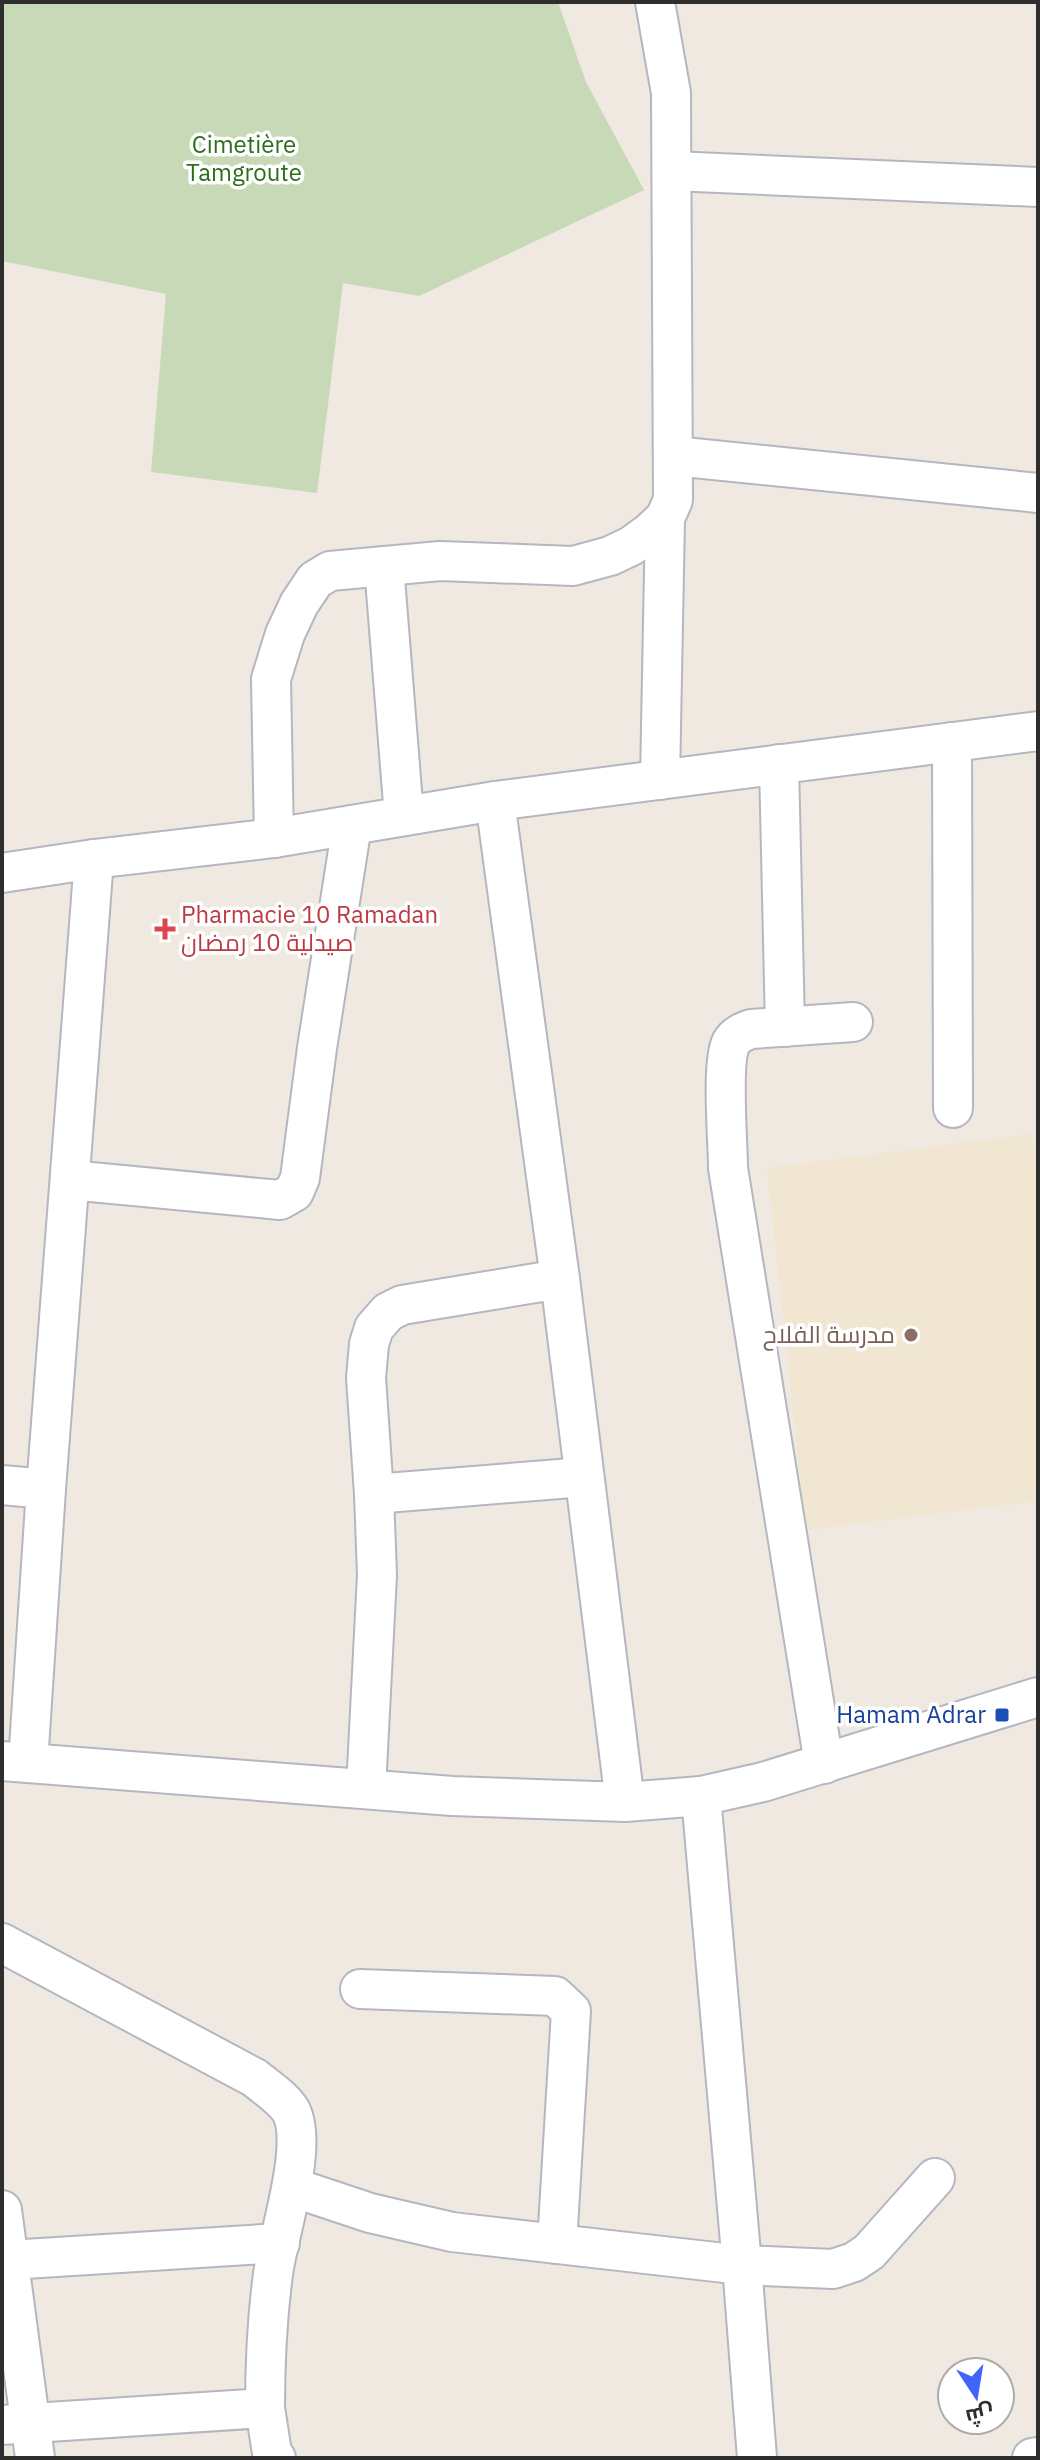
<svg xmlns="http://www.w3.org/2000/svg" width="1040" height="2460" font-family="'IBM Plex Sans',Cairo,sans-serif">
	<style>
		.education { fill: #f0e6d1 }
		.cemetery { fill: #c8d9b8 }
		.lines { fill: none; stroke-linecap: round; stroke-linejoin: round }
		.minor-casing { stroke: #b4b7c1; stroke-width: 42 }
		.minor { stroke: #fff; stroke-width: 38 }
		.health-dot { fill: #e0444e; stroke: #fff; stroke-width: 3 }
		.education-dot { fill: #8d6e63; stroke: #fff; stroke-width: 3 }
		.transit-dot { fill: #1a4fb4; stroke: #fff; stroke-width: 3 }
		.labels { text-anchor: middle; stroke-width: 7; stroke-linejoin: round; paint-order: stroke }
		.park-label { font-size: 24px; fill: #2c6e1b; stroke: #fff }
		.health-label { font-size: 24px; fill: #be3a42; stroke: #fff; text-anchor: start }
		.education-label { font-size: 24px; fill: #785e54; stroke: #fff; text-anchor: end }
		.transit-label { font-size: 24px; fill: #164399; stroke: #fff; text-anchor: end }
	</style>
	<rect width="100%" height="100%" fill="#efe9e1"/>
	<path class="education" d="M1032,1134l6,32v335l-232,29 -39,-362z"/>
	<path class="cemetery" d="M2,2h556l28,80 58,108 -225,106 -76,-13 -26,210 -166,-21 15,-178 -164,-33z"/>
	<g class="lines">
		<defs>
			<g id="minor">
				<path d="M673,171l365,16"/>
				<path d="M674,456l364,37"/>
				<path d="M384,566l20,250"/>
				<path d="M952,742l1,366"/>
				<path d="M779,764l6,263"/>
				<path d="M660,780l5,-262"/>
				<path d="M495,801l65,478 65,523"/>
				<path d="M274,838l-3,-159 14,-45 14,-30 16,-24 15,-9 110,-10 133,5 37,-10 21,-10 18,-13 16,-15 8,-18 -2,-407 -16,-91"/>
				<path d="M2,873l92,-14 180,-21 221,-37 543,-70"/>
				<path d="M70,1180l210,20 14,-8 6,-14 17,-130 35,-223"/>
				<path d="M2,1485l44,4"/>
				<path d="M374,1494l210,-17"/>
				<path d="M2,1761l450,35 173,6 76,-6 62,-14 275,-85"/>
				<path d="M28,1763l18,-274 48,-630"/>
				<path d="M824,1764l-96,-596c0,-26 -7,-105 3,-125 4,-8 12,-11 20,-14l102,-7"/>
				<path d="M366,1789l11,-214 -3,-81 -8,-116 3,-34 5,-16 14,-16 14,-7 158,-26"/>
				<path d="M701,1796l41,469 15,193"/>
				<path d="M2,1943l253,135c12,10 28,20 36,33 18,35 -13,124 -18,163 -6,45 -8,89 -8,134l-263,17"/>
				<path d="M360,1989l195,7 16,15 -14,233"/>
				<path d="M292,2187l78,26 82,19 290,33 91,4 21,-7 15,-10 66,-74"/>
				<path d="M2,2210l33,248"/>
				<path d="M9,2260l271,-17"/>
				<path d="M265,2408l7,45 4,5"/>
				<path d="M1032,2458l6,-1"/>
			</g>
		</defs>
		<use href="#minor" class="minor-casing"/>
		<use href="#minor" class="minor"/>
	</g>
	<path class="health-dot" d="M161 917h8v8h8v8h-8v8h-8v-8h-8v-8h8z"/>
	<circle class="education-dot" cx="911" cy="1335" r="8"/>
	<rect class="transit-dot" x="994" y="1707" width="16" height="16" rx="4"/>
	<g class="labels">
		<g class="park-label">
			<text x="244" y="153">Cimetière<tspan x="244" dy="28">Tamgroute</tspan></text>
		</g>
		<g class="health-label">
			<text x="181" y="923">Pharmacie 10 Ramadan<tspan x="181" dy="28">صيدلية 10 رمضان</tspan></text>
		</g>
		<g class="education-label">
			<text x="895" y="1343">مدرسة الفلاح</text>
		</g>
		<g class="transit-label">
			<text x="986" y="1723">Hamam Adrar</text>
		</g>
	</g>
	<rect width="1040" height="2460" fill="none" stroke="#2e2e2e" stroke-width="8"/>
	<g transform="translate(976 2396) rotate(168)"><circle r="38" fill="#ffffff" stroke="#ababab" stroke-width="2"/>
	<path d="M0-6L14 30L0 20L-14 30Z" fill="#4264fb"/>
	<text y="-12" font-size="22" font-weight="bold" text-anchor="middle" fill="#2e2e2e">ش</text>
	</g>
</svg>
